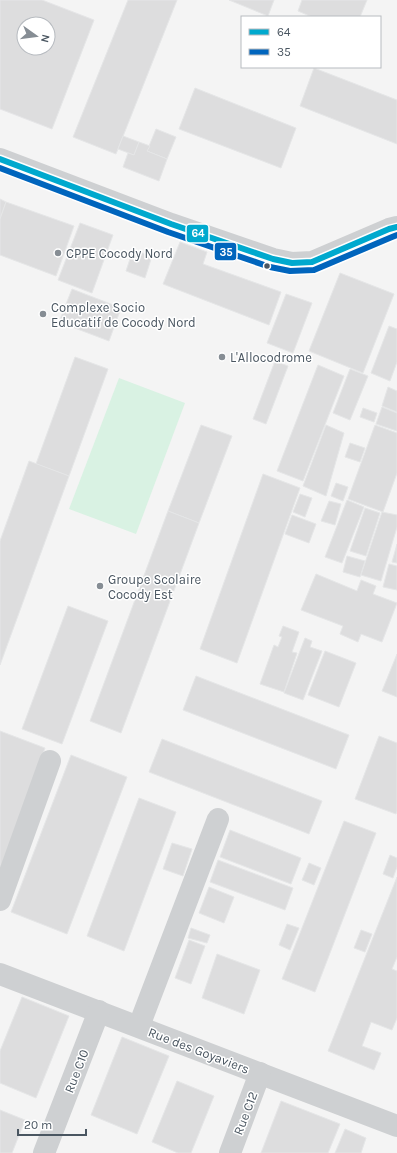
<svg xmlns="http://www.w3.org/2000/svg" width="397" height="1153" font-family="Karla,sans-serif">
	<style>
		.green { fill: #d9f2e3 }
		.building { fill: #ddddde; stroke: #e5e6e7; fill-rule: evenodd }
		.lines { fill: none; stroke-linecap: round; stroke-linejoin: round }
		.minor { stroke: #ced0d2; stroke-width: 22 }
		.bus-1-casing { stroke: #fff; stroke-width: 9 }
		.bus-2-casing { stroke: #fff; stroke-width: 9 }
		.bus-1 { stroke: #00a9ce; stroke-width: 6 }
		.bus-2 { stroke: #0065bd; stroke-width: 6 }
		.poi-dot { fill: #868d94; stroke: #fff; stroke-width: 1.5 }
		.bus-dot { fill: #4a5661; stroke: #fff; stroke-width: 1.5 }
		.labels { text-anchor: middle; stroke-width: 3; stroke-linejoin: round; paint-order: stroke }
		.poi-label { font-size: 13px; fill: #4a5661; stroke: #fff; text-anchor: start }
		.street-label { font-size: 13px; fill: #4a5661; stroke: #fff }
		.line-badge { stroke: #fff; stroke-width: 1.5 }
		.badge-label { font-size: 11px; text-anchor: middle; font-weight: bold; fill: #fff }
	</style>
	<rect width="100%" height="100%" fill="#f4f4f4"/>
	<path class="green" d="M119,378l66,25 -49,131 -67,-25z"/>
	<g class="building">
		<path d="M0,0h42l52,20 -42,109 -52,-20zM24,24h24v24h-24z"/>
		<path d="M128,0h49l-61,154 -43,-17z"/>
		<path d="M229,0h45l-6,16z"/>
		<path d="M302,0h65l-7,17h-48l-14,-6z"/>
		<path d="M314,68l83,32v44l-97,-38z"/>
		<path d="M195,88l101,40 -15,40 -102,-39z"/>
		<path d="M156,129l20,8 -9,22 -20,-8z"/>
		<path d="M123,136l16,6 -5,13 -16,-6z"/>
		<path d="M139,142l11,4 -3,5 20,8 -8,22 -36,-14 5,-14 6,2z"/>
		<path d="M0,199l6,3 -6,17z"/>
		<path d="M6,202l68,24 -18,50 -56,-21v-36z"/>
		<path d="M80,223l33,12 -21,58 -34,-13z"/>
		<path d="M180,242l27,10 -4,12 78,28 -12,33 -106,-41z"/>
		<path d="M133,250l19,6 -7,22 -19,-7z"/>
		<path d="M340,273l54,21 -31,79 -54,-22z"/>
		<path d="M72,289l49,19 -12,33 -50,-19z"/>
		<path d="M286,294l26,9 -19,50 -26,-10z"/>
		<path d="M389,326l8,3v33l-7,19 -19,-8z"/>
		<path d="M75,357l33,12 -39,107 -33,-12z"/>
		<path d="M275,361l13,5 -22,58 -13,-5z"/>
		<path d="M318,365l26,11 -41,105 -26,-10z"/>
		<path d="M350,369l18,7 -18,44 -17,-7z"/>
		<path d="M388,387l9,4v21l-15,-6z"/>
		<path d="M382,407l15,6v18l-21,-7z"/>
		<path d="M363,408l14,5 -3,9 -14,-5z"/>
		<path d="M201,425l31,11 -33,87 -31,-12z"/>
		<path d="M326,425l18,8 -18,63 -23,-10z"/>
		<path d="M375,425l22,8v40l-14,39 -35,-13z"/>
		<path d="M350,443l15,5 -5,14 -15,-5z"/>
		<path d="M29,461l40,15 -69,189v-124z"/>
		<path d="M263,474l37,14 -63,175 -37,-14z"/>
		<path d="M336,483l12,4 -5,14 -12,-5z"/>
		<path d="M300,494l12,4 -7,19 -12,-5z"/>
		<path d="M347,500l17,7 -22,56 -17,-6z"/>
		<path d="M329,501l12,3 -6,21 -14,-4z"/>
		<path d="M365,508l15,5 -14,43 -16,-5z"/>
		<path d="M168,511l31,12 -78,210 -31,-12z"/>
		<path d="M382,512l15,3v12l-16,54 -20,-6z"/>
		<path d="M292,515l24,9 -7,19 -24,-9z"/>
		<path d="M397,544v19l-5,-1z"/>
		<path d="M347,556l18,5 -5,16 -17,-5z"/>
		<path d="M389,564l8,2v24l-14,-3z"/>
		<path d="M316,574l41,17 4,-11 15,6 -3,8 24,9 -15,39 -21,-8 -3,8 -18,-8 3,-8 -42,-16z"/>
		<path d="M68,606l40,15 -46,123 -40,-15z"/>
		<path d="M283,626l16,6 -7,20 5,1 -13,39 -24,-8 14,-39 4,2 4,-10 -3,-1z"/>
		<path d="M305,638l7,3 -2,6 12,4 -19,49 -19,-7z"/>
		<path d="M325,651l31,12 -17,44 -31,-12z"/>
		<path d="M397,654v43l-15,-6z"/>
		<path d="M196,676l153,59 -13,34 -153,-59z"/>
		<path d="M0,731l45,17 -45,122z"/>
		<path d="M379,736l18,7v68l-1,3 -41,-15z"/>
		<path d="M162,739l160,62 -13,33 -160,-62z"/>
		<path d="M71,755l56,22 -60,157 -56,-22z"/>
		<path d="M139,798l37,14 -52,139 -37,-15z"/>
		<path d="M344,821l32,12 -61,159 -33,-13z"/>
		<path d="M230,830l71,28 -10,26 -71,-27z"/>
		<path d="M172,843l20,6 -9,27 -20,-7z"/>
		<path d="M390,855l7,3v9l-4,11 -10,-4z"/>
		<path d="M218,860l75,28 -8,22 -75,-28z"/>
		<path d="M309,863l12,5 -7,17 -12,-5z"/>
		<path d="M397,877v80l-5,12 5,2v47l-5,12 -21,-8 -9,24 19,7 -7,17 -46,-19z"/>
		<path d="M209,887l25,10 -10,26 -25,-10z"/>
		<path d="M287,924l12,4 -9,22 -11,-5z"/>
		<path d="M191,928l19,7 -3,8 -19,-5z"/>
		<path d="M361,930l11,4 -7,18 -11,-4z"/>
		<path d="M189,940l16,6 -14,38 -16,-6z"/>
		<path d="M217,954l43,16 -16,44 -42,-16z"/>
		<path d="M22,997l47,19 -33,82 -36,-15v-32z"/>
		<path d="M122,1037l47,19 -32,78 -46,-19z"/>
		<path d="M177,1081l37,15 -23,57h-13l-26,-11z"/>
		<path d="M281,1101l59,23 -12,29h-67z"/>
		<path d="M0,1110l25,10 -13,33h-12z"/>
		<path d="M345,1129l21,9 -5,15h-26z"/>
	</g>
	<g class="lines">
		<g class="minor">
			<path d="M0,159l171,65 102,35 19,4 20,-1 77,-33 8,-2"/>
			<path d="M0,900l50,-139"/>
			<path d="M0,974l397,152"/>
			<path d="M139,1026l79,-207"/>
			<path d="M44,1153l55,-142"/>
			<path d="M230,1153l30,-80"/>
		</g>
		<defs>
			<path id="bus-1" d="M0,159l171,65 102,35 19,4 20,-1 77,-33 8,-2"/>
			<path id="bus-2" d="M0,168l168,64 102,35 20,4 24,-1 78,-33 5,-2"/>
		</defs>
		<use href="#bus-1" class="bus-1-casing"/>
		<use href="#bus-2" class="bus-2-casing"/>
		<use href="#bus-1" class="bus-1"/>
		<use href="#bus-2" class="bus-2"/>
	</g>
	<g class="poi-dot">
		<circle cx="58" cy="253" r="4"/>
		<circle cx="43" cy="314" r="4"/>
		<circle cx="222" cy="357" r="4"/>
		<circle cx="100" cy="586" r="4"/>
	</g>
	<circle class="bus-dot" cx="267" cy="266" r="3.5"/>
	<g class="labels">
		<g class="poi-label">
			<text x="66" y="258">CPPE Cocody Nord</text>
			<text x="51" y="312">Complexe Socio<tspan x="51" dy="15">Educatif de Cocody Nord</tspan></text>
			<text x="230" y="362">L'Allocodrome</text>
			<text x="108" y="584">Groupe Scolaire<tspan x="108" dy="15">Cocody Est</tspan></text>
		</g>
		<g class="street-label">
			<text transform="translate(199 1050) rotate(21)" y="5">Rue des Goyaviers</text>
			<text transform="translate(76 1071) rotate(-69)" y="5">Rue C10</text>
			<text transform="translate(245 1113) rotate(-69)" y="5">Rue C12</text>
		</g>
	</g>
	<g class="line-badge">
		<rect x="186" y="224" width="23" height="19" rx="4" fill="#00a9ce"/>
		<rect x="214" y="242" width="23" height="19" rx="4" fill="#0065bd"/>
	</g>
	<g class="badge-label">
		<text x="198" y="237">64</text>
		<text x="226" y="256">35</text>
	</g>
	<rect x="241" y="16" width="140" height="52" fill="#ffffff" stroke="#b7bbc0"/>
	<rect x="249" y="29" width="20" height="6" fill="#00a9ce" stroke="#b7bbc0"/>
	<text x="277" y="36" font-size="12" fill="#4a5661">64</text>
	<rect x="249" y="49" width="20" height="6" fill="#0065bd" stroke="#b7bbc0"/>
	<text x="277" y="56" font-size="12" fill="#4a5661">35</text>
	<g transform="translate(36 36) rotate(104)"><circle r="19" fill="#ffffff" stroke="#b7bbc0"/>
	<path d="M0-3L7 15L0 10L-7 15Z" fill="#868d94"/>
	<text y="-6" font-size="11" font-weight="bold" text-anchor="middle" fill="#4a5661">N</text>
	</g>
	<path d="M18 1129v6h68v-6" fill="none" stroke="#4a5661" stroke-width="2"/>
	<text x="24" y="1129" font-size="12" fill="#4a5661" stroke="#ffffff" stroke-width="3" paint-order="stroke">20 m</text>
</svg>
